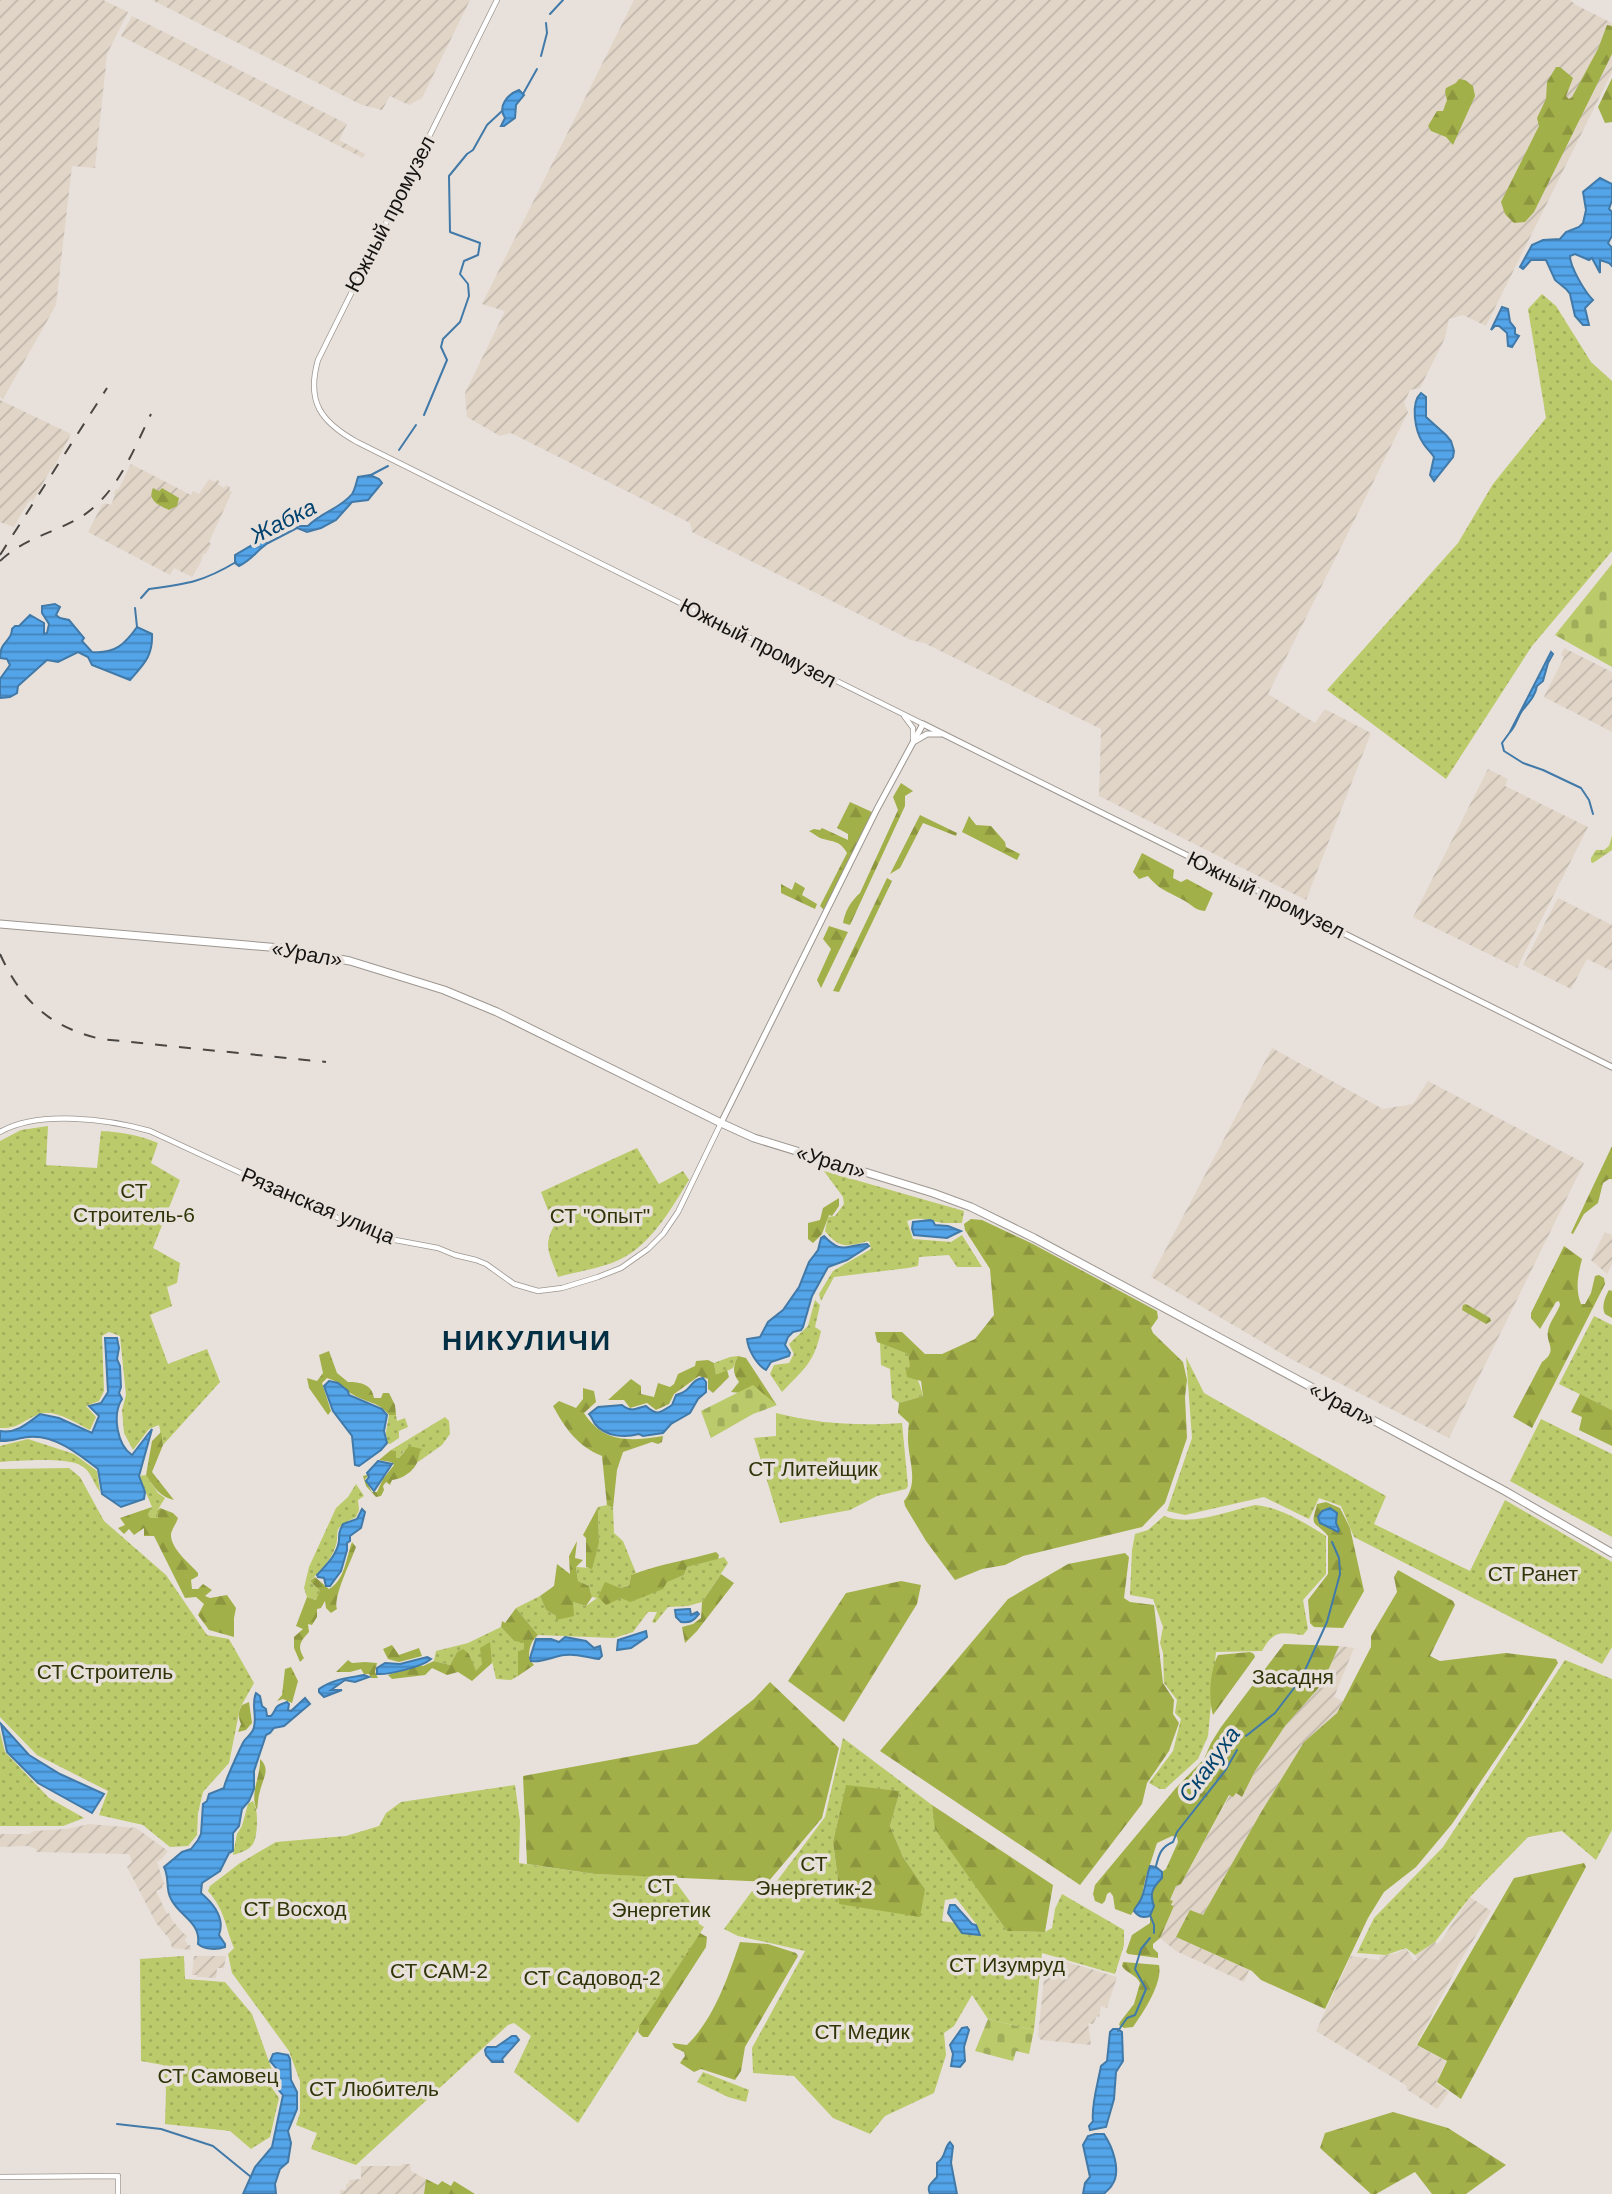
<svg xmlns="http://www.w3.org/2000/svg" width="1612" height="2194" font-family="Helvetica,sans-serif">
	<style>
		.industrial { fill: url(#industrial-furrows) }
		.green { fill: url(#green-dots); fill-rule: evenodd }
		.forest { fill: url(#forest-firs) }
		.wetland { fill: url(#wetland-marsh) }
		.cemetery { fill: url(#cemetery-stones) }
		.water { fill: url(#water-rules); stroke: #4179a8; stroke-width: 2 }
		.lines { fill: none; stroke-linecap: round; stroke-linejoin: round }
		.stream { stroke: #4179a8; stroke-width: 2 }
		.tertiary-casing { stroke: #9c9690; stroke-width: 6 }
		.secondary-casing { stroke: #9c9690; stroke-width: 7 }
		.trunk-casing { stroke: #9c9690; stroke-width: 9 }
		.tertiary { stroke: #fff; stroke-width: 4.5 }
		.secondary { stroke: #fff; stroke-width: 5 }
		.trunk { stroke: #fff; stroke-width: 7 }
		.rail { stroke: #4a4643; stroke-width: 2; stroke-dasharray: 12 12; stroke-linecap: butt }
		.labels { text-anchor: middle; stroke-width: 7; stroke-linejoin: round; paint-order: stroke }
		.street-label { font-size: 21px; fill: #161412; stroke: #e8e1db }
		.park-label { font-size: 21px; fill: #2f3508; stroke: #e8e1db }
		.water-label { font-size: 23px; font-style: italic; fill: #01426e; stroke: #e8e1db }
		.district-label { font-size: 28px; font-weight: bold; letter-spacing: 2px; fill: #022f44; stroke: #e8e1db }
	</style>
	<defs>
		<pattern id="industrial-furrows" width="10" height="10" patternUnits="userSpaceOnUse" patternTransform="scale(1.75)"><rect width="10" height="10" fill="#e1d5c8"/><path d="M-1 1l2-2M0 10L10 0M9 11l2-2" fill="none" stroke="#c0b6ab"/></pattern>
		<pattern id="green-dots" width="8" height="8" patternUnits="userSpaceOnUse" patternTransform="scale(1.75)"><rect width="8" height="8" fill="#bbca6a"/><path d="M2 2h.1M6 6h.1" fill="none" stroke="#a0ad5b" stroke-width="1.8" stroke-linecap="round"/></pattern>
		<pattern id="forest-firs" width="22" height="20" patternUnits="userSpaceOnUse" patternTransform="scale(1.75)"><rect width="22" height="20" fill="#a2b049"/><path d="M5 1l3.5 6h-7zM16 11l3.5 6h-7z" fill="#8b963f"/></pattern>
		<pattern id="wetland-marsh" width="20" height="14" patternUnits="userSpaceOnUse" patternTransform="scale(1.75)"><rect width="20" height="14" fill="#bbca6a"/><path d="M1 5h8M5 5V1M11 12h8M15 12V8" fill="none" stroke="#a0ad5b"/></pattern>
		<pattern id="cemetery-stones" width="16" height="16" patternUnits="userSpaceOnUse" patternTransform="scale(1.75)"><rect width="16" height="16" fill="#bbca6a"/><path d="M2 7V4a2 2 0 0 1 4 0v3zM10 15v-3a2 2 0 0 1 4 0v3z" fill="#a0ad5b"/></pattern>
		<pattern id="water-rules" width="6" height="5" patternUnits="userSpaceOnUse" patternTransform="scale(1.75)"><rect width="6" height="5" fill="#53a4e9"/><path d="M0 2.5h6" fill="none" stroke="#4484bb"/></pattern>
	</defs>
	<rect width="100%" height="100%" fill="#e8e1db"/>
	<g class="industrial">
		<path d="M0,0h103l25,12 -21,42 -12,114 -23,-2 -16,139 -53,94 -3,-2z"/>
		<path d="M152,0h318l-48,98 -13,7 -19,-9 -8,14 -20,-5z"/>
		<path d="M634,0h936l6,5 36,18v49l-126,254 -23,-11 -14,4 -4,19 -25,50 -10,2 -6,13 4,9 -140,282 47,29 9,-13h3l44,23 -65,167 -207,-104 2,-67 -177,-86 -13,-3 -219,-108 -2,-9 -179,-90 -11,3 -33,-19 -2,-24 40,-82 -23,-7z"/>
		<path d="M132,16l215,108 -8,16 26,14 -2,4 -242,-122z"/>
		<path d="M0,400l71,34 -18,35h-2l-18,32 -2,-1 -4,4 -13,23 -14,-5z"/>
		<path d="M131,464l60,31 2,-4 6,3 10,-15 6,3 2,-3 2,2 -1,3 6,4 2,-3 4,2 -1,3 3,2 -23,50 2,2 -5,10h-3l-2,8 -9,15 -18,-9 -4,7 -82,-43 14,-27 3,-2 6,2 4,-10 -1,-1 2,-5 2,1z"/>
		<path d="M1564,648l48,24v60l-68,-35 20,-40 -3,-2z"/>
		<path d="M1488,769l20,10 -3,7 83,41 -71,141 -104,-51z"/>
		<path d="M1558,898l54,27v46l-25,-12 -16,30 -48,-24z"/>
		<path d="M1272,1048l111,61 30,-5 15,-23 156,82 -135,275 -158,-79 -140,-82z"/>
		<path d="M1605,1232l7,3v29l-5,10 -16,-14z"/>
		<path d="M1339,1646l15,2 -20,49 9,4 -6,12 -33,29 -44,72 -57,101 -27,22 73,33 -5,12 -68,-31 -16,-13 14,-31 -4,-7 7,-15 4,-1 49,-89 5,-2 7,4 13,-26 30,-45 37,-42z"/>
		<path d="M89,1824l47,4 32,23 -6,8 -5,3 7,22 -2,1 1,3 -7,3 11,23 2,-1 3,7 12,14h2l1,4h-2v3l2,1v3h3l1,5 -19,-2 -2,-8 -14,-17 -29,-56 5,-5 -3,-8 -93,-2v-3l-8,-3 -28,1v-13h29l5,-3 33,-2z"/>
		<path d="M1470,1897l21,14 -30,49 -45,85 30,16 -10,22 13,9 -12,17 -31,-20 1,-3 -91,-55 35,-75 28,4 1,-4 17,-3 9,-5 8,13 3,-1 -2,-5 20,-13 2,2 4,-3z"/>
		<path d="M194,1956h32l-2,12h-7l-1,10 -19,-1v-2h-5z"/>
		<path d="M1054,1958l63,19 -10,31 -6,-2 -2,11 -2,-1 -4,8 -5,-1 3,22 -50,-5 -3,-4 8,-77 7,2z"/>
		<path d="M402,2164h8l1,7 15,8 -2,15h-84v-4h6v-6l3,-1v-3l12,-1v-13h41z"/>
	</g>
	<g class="green">
		<path d="M1542,294l14,12 35,56 21,19v170l-80,95 -86,133 -119,-89 131,-147 35,-59 53,-66 -18,-109z"/>
		<path d="M48,1126l-2,39 51,3 4,-37c21,1 38,4 57,12l-7,20 29,17 -27,68 27,15 -3,20 -10,4 5,19 -22,9 18,49 39,-15 13,33 -57,63 -4,-20 -10,4 -16,21 -9,-17 -2,-23 4,-15 -6,-59 -11,-4 -7,4 2,55 -5,10 -13,5 10,11 -6,13c-15,-7 -37,-23 -53,-15 -15,6 -19,14 -37,13v-287l21,-11z"/>
		<path d="M637,1148l22,36 24,-13 6,9c-20,32 -40,69 -77,83 -17,6 -36,9 -54,14 -7,-21 -16,-30 -4,-51l-13,-34z"/>
		<path d="M824,1171l140,40 -2,12c-7,0 -13,0 -19,0 -14,-2 -23,-7 -36,-2l6,18 38,3 11,-7 20,32h-25l-8,-12 -30,2 -1,9 -10,2 -74,9 -13,24 -2,-7 14,-23 38,-22 -2,-8c-21,5 -29,9 -44,-10l3,-14 7,-1 9,-12 -1,-7z"/>
		<path d="M815,1300l5,5 -5,22 6,4c-7,32 -17,38 -39,61l-12,-18 4,-9 15,-2 5,-9 -5,-10 19,-18z"/>
		<path d="M1594,1316l18,9v85l-53,-26z"/>
		<path d="M880,1343l28,11c3,16 12,26 15,42l-24,7 -7,-5 -2,-29 -9,-4z"/>
		<path d="M738,1356l-5,12 -17,8 -2,-13 16,-6z"/>
		<path d="M1186,1357l18,36 182,103 -12,28 96,47 35,-71 107,62v85l-10,17 -248,-127 -13,-31 -22,-8 -10,21 -45,-22 -79,18 -18,-4 25,-73z"/>
		<path d="M776,1413c44,11 81,13 126,10l6,63 -2,3 -29,7 -27,14 -70,13 -26,-85 22,-2z"/>
		<path d="M389,1415h7l1,6 8,-3 3,9 -9,4v7l-9,6 -3,-1 -1,-11z"/>
		<path d="M445,1417l4,4 1,13 -8,11 -24,17v-8l3,-4 -17,1 -5,7 -3,1v-8l-5,-1z"/>
		<path d="M1541,1419l71,35v83l-102,-56z"/>
		<path d="M28,1439l46,15 23,17 3,21c-7,-9 -9,-22 -20,-27 -17,-8 -61,-4 -80,-3v-16z"/>
		<path d="M69,1468l11,9 24,44 62,54 41,60 22,4 25,44 -14,25 -11,55 -26,29 -5,21 -1,22 -9,11 -18,1 -27,-22 -44,-10 9,-24 -71,-36 -37,-38v-248z"/>
		<path d="M146,1475l12,18 7,5 -8,13 1,7h-8l-2,-4 4,-7 -13,-31z"/>
		<path d="M356,1484l8,12 -6,4 1,10 -3,7c-30,15 -12,13 -23,36 -5,10 -15,20 -23,28l10,10 -3,9 -10,-3 -3,-9 5,-21 27,-59 12,-11z"/>
		<path d="M607,1505l6,3 1,25 9,8 13,32 -5,2 -2,11 -9,2 1,10 63,-23 3,-8 37,-10 4,6 -26,39 -14,4 -20,1 -13,16 -3,-1 5,-10h-9l-15,20 -19,6 -76,-3 -22,-27 24,-12 6,14 10,6v3l17,-17 13,4 11,-8 -5,-1 -3,-11 -11,-5 -2,-14 15,1 8,-25 -1,-36z"/>
		<path d="M1255,1505c25,2 50,18 71,31v38l-23,26 5,29 -5,6c-23,-3 -29,-5 -41,16l-46,1 -8,84 -10,23 -33,30h-5l-11,-6 24,-32 8,-32 -6,-6 2,-13 -13,-17 -1,-30 -3,-10 3,-16 -10,-28 -23,-4 2,-45 3,-16 13,-4 16,-14c28,11 63,-5 91,-11z"/>
		<path d="M501,1627l13,14 10,1v7l-6,2v25l-7,4 -15,-1 -4,-18 -10,3 -6,8 -7,-18 -12,-2 -7,13 -16,-4 2,-10 32,-8z"/>
		<path d="M1565,1660l47,19v151l-16,30 -34,-29 -34,6 -58,60 -35,45 -20,13 -9,-7 -20,7 -29,-2 17,-35 69,-71z"/>
		<path d="M0,1732l5,20 44,46 35,20 -21,8h-63z"/>
		<path d="M843,1738l89,67 4,24 71,102 38,1 7,-4 3,-19 7,-15 62,36v15l-9,29 -73,-21 -8,77 -46,-11 -16,-24 -18,31 -10,7 2,22 -12,38 -49,23 -15,18 -37,-16 -39,-42 -41,-3 -1,-25 53,-97 -67,-15 -14,-7 28,-38 16,2 57,-76zM846,1786l54,5 -10,35 13,31 22,32 -86,15v-17l-6,-45zM956,1898l21,27v1l-35,-5 3,-21z"/>
		<path d="M515,1785l5,36 -1,42 76,11 77,3 25,34 2,13 5,3 -126,196 -64,-51 17,-36 -17,-13 -6,2 -152,140 -45,-16 6,-16 -21,-8 4,-12v-32l-11,-30 -57,-78 -4,-19 6,-6c-10,-24 -8,-36 -26,-57l2,-5 30,-23 36,-21 70,-6 33,-10 7,-13 15,-11z"/>
		<path d="M253,1801c4,8 4,14 4,22 -1,22 -4,26 -24,32l4,-21 5,-8 6,-22z"/>
		<path d="M184,1956l1,23 40,3 27,32 20,56 -2,15 9,13 -9,39 -19,12 -21,-18 -65,-7 1,-34 -3,-25 -22,-4 -1,-102z"/>
		<path d="M703,2072l46,18 -3,12 -18,-5 -31,-15z"/>
	</g>
	<g class="forest">
		<path d="M1607,25l5,1v28l-78,158 -9,10 -11,1 -9,-9 -4,-12 38,-76 -2,-8 9,-19 1,-17 9,-15h4l13,11 -7,18 3,3 3,-2 26,-48z"/>
		<path d="M1612,78v44l-7,1 -7,-16z"/>
		<path d="M1459,79l6,1 8,6 2,10 -22,49 -7,-8 -15,-6 -3,-5 9,-15h6l4,-11 -2,-8 1,-4 10,-5z"/>
		<path d="M153,488l6,3 3,-3 17,10 -2,8 -8,4c-10,-5 -22,-9 -16,-22z"/>
		<path d="M901,783l12,8 -8,5v10l-55,119 -7,-2c2,-12 8,-22 17,-30l38,-83 -5,-13z"/>
		<path d="M850,802l22,10 -48,98 -4,-4 27,-53c-7,-13 -15,-11 -27,-15 -4,-2 -7,-5 -11,-7l5,-2 6,1 2,-2 26,12v-6l-11,-6z"/>
		<path d="M920,815l37,18 -1,3 -33,-13 -23,45 -10,6z"/>
		<path d="M969,816l7,9 15,1 14,16 1,5 14,7 -3,6 -55,-28z"/>
		<path d="M1142,853l32,17 -1,8 8,4 6,-3 26,14 -8,18c-10,-1 -12,-5 -20,-10 -15,-9 -25,-10 -37,-25l-9,3 -6,-7z"/>
		<path d="M887,878l5,3 -53,111 -6,-1z"/>
		<path d="M795,882l10,6 -3,7 15,9 -2,5 -34,-16v-9l11,6z"/>
		<path d="M829,926l19,6 -27,56 -4,-8 14,-31 -8,-10z"/>
		<path d="M1612,1146v33h-3l-6,4 -5,20 -14,11 -11,20 -2,-1z"/>
		<path d="M839,1198v8l-7,10 -3,-1 -7,19 -9,9 -5,-4v-16l12,-3 3,-12z"/>
		<path d="M971,1219l11,1 49,23 126,68 1,7 -7,10 2,5 30,29 4,18 -2,17 2,41 -22,65 -23,24 -119,29 -18,9 -23,4 -27,11 -29,-39 -21,-35 -1,-5c15,-18 5,-39 4,-60 0,-6 0,-12 1,-18l-11,-10 1,-10 24,-7 -2,-15 -14,-4 -1,-6 4,-5 -2,-12 -31,-12 -2,-10h27l23,22h17l33,-15 19,-24 -4,-46 -25,-39 -1,-6z"/>
		<path d="M1564,1246l18,13c-4,15 -7,31 -1,45h4l6,-11 4,-17 4,-1 5,3 1,6 -73,144 -19,-11 29,-55c17,-12 3,-19 6,-31 1,-8 9,-18 12,-26l-1,-4 -3,1 -16,27 -9,-11v-5z"/>
		<path d="M1609,1290l3,1v27l-7,-4c-4,-7 0,-17 4,-24z"/>
		<path d="M1466,1304l24,14 1,3 -5,3 -24,-14 1,-5z"/>
		<path d="M329,1351l8,22 11,9c12,0 24,2 26,16h7l2,-5h6l6,12 1,10h-7c-11,-14 -23,-12 -37,-21 -11,-7 -10,-11 -25,-16l-5,5 9,28 -3,4 -19,-27 -2,-10 10,3 6,-8 -4,-18z"/>
		<path d="M738,1356l8,2 30,46 -14,4 -11,-14 -20,-2 8,-10c-7,-10 -6,-15 -1,-26z"/>
		<path d="M708,1360l6,3 2,12 11,-5 2,7 -16,16 -5,-4v-10l-9,-3 -25,18 -5,10 -13,6 -9,-7 -17,5 -6,-8h-16l23,-21 10,7v8l13,3 4,-14 12,4 4,-3 4,-10 17,-8 1,-5z"/>
		<path d="M583,1388l11,3 2,11 -12,11c20,31 47,28 79,23l-1,6 -4,2 -6,-2 -29,10 -6,18 -4,38 -6,-3 -5,-49c-25,-10 -37,-28 -49,-50l6,-5 17,7 7,-9z"/>
		<path d="M1580,1394l32,16v36l-33,-16 3,-13 -11,-5z"/>
		<path d="M161,1432l2,13 -11,27 22,28c-14,-3 -20,-13 -28,-25l6,-34z"/>
		<path d="M409,1446l13,3c-3,3 -3,7 -4,11 -3,11 -16,19 -26,20l-2,5 -4,-3 -3,4 1,4 -3,6 -5,1 -10,-11 -3,-10 4,-1 1,1 -3,3 7,13h5l6,-13 11,-14 -3,-3 -12,-2 12,-10 5,1v7h3z"/>
		<path d="M1326,1502l14,6 10,20 14,63 -21,37 -29,-1 -4,-4 -2,-23 20,-26v-38c-14,-17 -18,-6 -11,-32z"/>
		<path d="M152,1507l-4,7 2,4h8l-1,-7 3,-3 13,5 5,5c-2,6 -6,11 -7,16 -1,14 18,29 27,39v3l-7,4 1,9h6l5,-5 9,6 -7,6 5,2 17,-3 9,13 -2,10v19l-25,-7 -11,-15 6,-11 -8,-7 -11,1 -31,-62h-10v-8l-10,7 -5,-6 -5,5 -6,-6 7,-3 -5,-7z"/>
		<path d="M598,1507l1,36 -7,26 -6,-2v-29l-3,-3z"/>
		<path d="M577,1541l-2,17 8,2 -7,7 2,14 11,5 3,11 -6,9 -13,-4 1,14 -18,4v-4l-10,-6 -6,-14 14,-10 3,-22 13,10 -1,-18z"/>
		<path d="M352,1542l4,5c-5,14 -23,50 -19,62l-6,4 -5,-5 -1,-7 -4,7 -4,1v8l-5,8 -4,-1 1,8c-9,10 -12,14 -5,26l-4,4 -6,-14v-11l9,-8 -7,-3 11,-29 9,3 4,-9 -10,-10 5,-4 14,12c16,-9 17,-31 23,-47z"/>
		<path d="M716,1552l3,3 -1,4 -31,8 -3,8 -17,7 -4,7 -33,13 -9,-4 -15,7 -8,-8 7,-15 15,6 9,-2 2,-11c28,-11 57,-15 85,-23z"/>
		<path d="M1125,1553l4,4 -5,41 6,4 24,3 9,78 11,17 -1,14 6,9 -10,28 -22,32 -5,21 -62,81 -200,-134 128,-152 60,-35z"/>
		<path d="M1398,1570l55,31 2,4 -25,51 10,5 66,-8 50,6 2,4 -37,59 -69,102 -36,43 -32,25 -16,26 -43,91 -64,-29 -9,-9 -76,-34 14,-27 13,5 57,-101 44,-72 33,-29 34,-66v-11l26,-44 -3,-15z"/>
		<path d="M721,1574l13,9 -37,48 -12,12 -3,-16 11,-3 8,-6 1,-16z"/>
		<path d="M901,1581l20,4 -4,19 -73,118 -56,-41 58,-88z"/>
		<path d="M516,1608l22,27c-8,7 -9,14 -9,24l5,6 -16,11v-25l6,-2v-6l-10,-2 -13,-14 1,-6 3,2z"/>
		<path d="M490,1642l2,21 -20,18 -14,-9 -11,3 -15,-7 -7,7 -33,4 -4,-4 29,-10 6,1 11,-5 16,4 7,-13 6,-3 6,5 7,17 6,-7 -2,-16z"/>
		<path d="M1284,1644l55,2 -17,38 -37,42 -30,45 -13,26 -6,-4 -3,4 -4,-2 -48,89 -5,2 -6,14 3,1 -2,4 3,1 -14,32 -7,6v4l5,5v5l-30,-4 -2,-2 6,-17 18,-12v-7l4,-10c-5,-13 -1,-19 8,-28v-6l4,-3 12,-27 -1,-5 -5,-1 -15,7 -12,37 -4,20 -10,15 -16,-6 -2,-13 -3,-4 -3,2 -2,7 -3,3 -7,-3 -2,-7 2,-9 80,-96 29,-30 7,-16 10,-16z"/>
		<path d="M392,1645l7,10 20,-7 3,8 -23,6 -11,-3 -5,-10z"/>
		<path d="M1250,1652l4,2 1,3 -42,58c-5,-17 -3,-45 5,-60z"/>
		<path d="M348,1660l4,3 13,-1 12,1 -2,9 3,6h-7l-2,-4h-5l-3,-5 -11,3h-14z"/>
		<path d="M291,1667l7,14 -6,22 -9,-4 -6,2 5,-6 3,-26z"/>
		<path d="M770,1682l69,66 -17,70 -54,64 -173,-8 -68,-10 -4,-88 174,-32 57,-45z"/>
		<path d="M249,1702l3,21 -6,7 -8,2 3,-8c-3,-7 -3,-12 1,-19z"/>
		<path d="M260,1759c11,10 3,19 0,32 -2,6 -2,12 -3,19 -8,-16 4,-34 3,-51z"/>
		<path d="M846,1785l54,6 -10,35 13,31 22,32 -5,28 -81,-13v-17l-6,-45z"/>
		<path d="M932,1805l121,80 -8,47 -38,-1 -72,-102z"/>
		<path d="M1584,1863l2,4 -125,232 -24,-17 10,-21 -30,-16 97,-167z"/>
		<path d="M700,1933l7,4 -1,10 -58,90h-5l-5,-5 2,-7z"/>
		<path d="M740,1942l28,2 28,9 2,3 -53,91 -4,24 -6,9 -34,-11 -7,3 -14,-9 5,-7 -1,-4 -9,-4 -3,-5 15,2c27,-26 41,-68 53,-103z"/>
		<path d="M1123,1962l36,3c4,18 -16,48 -26,62l-9,1 -5,-3 1,-3 14,-18 6,-21c-4,-9 -13,-9 -18,-17z"/>
		<path d="M1393,2112l55,16 58,37 -40,29h-34l-17,-22 -39,22h-5l-51,-46 5,-15z"/>
		<path d="M426,2179l12,6 4,-4 9,5 3,-5 21,13h-51z"/>
	</g>
	<path class="wetland" d="M1612,836v14l-19,13 -2,-1v-4l5,-8h8l5,-4z"/>
	<g class="cemetery">
		<path d="M1612,564v103l-57,-32z"/>
		<path d="M753,1385l24,20 -24,9 -42,24 -10,-27z"/>
		<path d="M988,2019l46,11 -5,24 -13,-3 -3,10 -38,-10z"/>
	</g>
	<g class="water">
		<path d="M519,90l5,5 -8,10 -1,13 -11,8h-3l4,-8c-8,-12 3,-24 14,-28z"/>
		<path d="M1600,178l12,6v16l-3,9 3,3v24l-4,7 4,5v18l-3,-3 -9,-3v13l-8,-15 -3,2 -14,-6 -5,2c0,11 15,36 23,44l-8,8 4,17h-6l-8,-9 -5,-22 -4,-5 -11,-9 -9,-20h-15l-8,9 -3,-2 12,-22 11,-5 17,-1 6,-7 13,-5 4,-4 3,-13 -3,-18z"/>
		<path d="M1502,307l6,2 2,13 5,6v6l4,2 -7,11 -4,-1 -1,-13 -8,-7h-4l-4,4z"/>
		<path d="M1421,393l5,4v20l20,18 5,6 3,10 -1,6 -19,24 -4,-6 4,-18c-3,-5 -8,-9 -11,-14 -8,-12 -13,-40 -2,-50z"/>
		<path d="M370,475l9,4 3,4 -14,17 -16,2 -16,18 -15,8 -14,4 -10,-4 1,-2h10c12,-13 33,-18 44,-32 3,-4 4,-11 6,-17z"/>
		<path d="M259,541l9,2c-12,8 -16,17 -29,23l-4,-3v-8z"/>
		<path d="M55,604l5,3 -4,8 4,3 9,2 15,18 -2,3 10,11c23,2 33,-8 45,-25l15,7c1,22 -8,30 -22,46l-38,-15 -4,-8 -10,-5 -20,10 -11,-2 -29,26 -1,7 -7,4 -10,1v-19l10,-14 -3,-6 -7,-1c0,-18 12,-16 12,-29l3,-3h4l11,-11 14,8v11l3,-1 2,-9 -7,-11v-7z"/>
		<path d="M1551,652l2,2 -5,9 -5,18 -6,5c-2,11 -9,17 -15,25 -5,7 -6,15 -12,21z"/>
		<path d="M930,1220l3,1 2,4 13,1 13,5 -14,7 -33,-3 -2,-6 1,-7z"/>
		<path d="M824,1236c18,19 21,9 43,8l2,2 -22,14 -19,7 -16,29 -9,31 -2,3 -8,2 -5,5 -3,8 5,8 -1,3 -18,6 -5,8c-9,-5 -18,-20 -19,-31l13,-2 8,-15 15,-12 16,-23 10,-25 9,-12 3,-12z"/>
		<path d="M105,1338h12l2,10 -2,11 3,7 1,21 -2,6 3,6c-10,16 -5,46 10,56l20,-26 -13,47 6,16 -1,7 -23,8 -19,-13 -4,-25c-19,-15 -44,-35 -70,-32 -10,1 -18,5 -28,4v-10c16,3 28,-8 40,-17l19,4 33,15 7,-17 -10,-10 12,-3 7,-11z"/>
		<path d="M703,1378l3,4v10l-8,7 -8,14 -19,11 -8,9 -20,3 -4,-2c-14,4 -33,3 -44,-10 -2,-3 -3,-7 -6,-10l9,-7 24,-2c10,8 14,3 24,1 12,11 14,6 26,-1l4,-10c17,-4 13,-15 27,-17z"/>
		<path d="M329,1381l9,2 10,8 1,4 33,14 5,6 -3,16 3,12 -6,7 -22,16 -4,-1 -3,-29 -19,-25 -9,-25z"/>
		<path d="M378,1461l14,3 -18,27 -8,-10 3,-4 -2,-4z"/>
		<path d="M1330,1508l7,5 -1,10 3,7 -1,2 -18,-9 -2,-6 4,-6z"/>
		<path d="M362,1509l3,3 -4,16 -11,8v5l-3,2v7l-6,21 -11,15h-4l-2,-8 -6,-1 -1,-2c9,-10 20,-20 22,-34 0,-7 0,-10 4,-17l14,-5z"/>
		<path d="M688,1609h2l1,6 6,-3 2,2c-5,7 -9,9 -18,8l-5,-5 -1,-7z"/>
		<path d="M646,1631l1,6 -16,11 -14,2 1,-10z"/>
		<path d="M565,1637l21,4 8,7 6,-2 2,10 -3,3c-12,-1 -22,-6 -34,-4 -12,1 -22,8 -34,6l-1,-3 6,-19h15l8,3z"/>
		<path d="M427,1657l4,2c-9,8 -43,16 -54,15v-6l8,-5 15,1z"/>
		<path d="M364,1675l5,2 -14,5 -10,-2 -14,10h11l-18,7 -5,-5v-3c14,-10 29,-11 45,-14z"/>
		<path d="M256,1693l4,3 2,10 4,3 1,7h4c7,-8 1,-9 16,-14l2,2 -1,6 3,1 14,-13 5,6 -26,22 -10,2 -4,5 -4,2 -12,36v18l-5,12 -7,8 -3,17 -6,7v18l-4,2 -9,18 -18,12 -1,10c13,11 24,26 18,42l6,9v3c-8,3 -20,3 -27,-3 3,-22 -19,-28 -27,-45 -6,-11 -1,-20 -7,-32l18,-15 9,-3 7,-9 3,-6 2,-30 4,-3 2,-7 15,-6c0,-5 17,-42 20,-47 4,-5 9,-8 10,-14 3,-12 -3,-22 2,-34z"/>
		<path d="M1,1724l28,31 31,19 44,20 -12,19 -54,-30 -31,-31z"/>
		<path d="M1150,1866l6,1 6,5v6c-9,9 -13,15 -8,28l-4,10c-8,2 -11,1 -16,-5 1,-4 4,-6 6,-10 5,-7 6,-25 10,-35z"/>
		<path d="M950,1905h5l17,19 4,1 4,10 -18,-2 -14,-20z"/>
		<path d="M962,2028l5,-1 2,3 -5,17 1,14 -5,6 -9,-1 2,-12 -3,-9z"/>
		<path d="M1113,2029h5l4,3 1,29 -7,11 -2,27 -8,28 -16,3 -1,-4 4,-5c-2,-16 5,-38 8,-55l6,-5 3,-29z"/>
		<path d="M512,2036h4l3,4 -17,19 1,3h-11l-6,-7 -1,-5 2,-3h9z"/>
		<path d="M277,2053l11,2 2,4 1,21 6,12v17l-9,22 3,12 -3,19 -8,7 -5,15 1,10h-33l12,-27 17,-20 11,-52 -8,-9 2,-17 -7,-8 3,-7z"/>
		<path d="M1095,2134h9c8,12 18,37 8,51 -2,4 -6,6 -8,9h-21l2,-11 5,-6 -7,-32 5,-9z"/>
		<path d="M950,2142l3,4 -2,17 6,31h-27c-4,-9 2,-11 7,-17v-14c10,-7 6,-14 13,-21z"/>
	</g>
	<g class="lines">
		<g class="stream">
			<path d="M550,14l13,-14"/>
			<path d="M541,56l6,-23 -1,-10"/>
			<path d="M523,94l14,-25"/>
			<path d="M424,415l23,-55 -6,-13 2,-8 17,-17 9,-26 -1,-12 -8,-10 4,-13 14,-6 2,-12 -30,-11 -1,-56 18,-22 6,-4 14,-25 15,-14"/>
			<path d="M399,450l17,-25"/>
			<path d="M369,476l19,-10"/>
			<path d="M268,543l29,-15"/>
			<path d="M141,598l8,-9c37,-5 54,-7 87,-27"/>
			<path d="M135,608l2,19"/>
			<path d="M1510,732l-8,11 2,8 19,12 20,7 38,18 8,12 4,14"/>
			<path d="M1246,1736l29,-23 26,-34 26,-57 13,-48 -1,-16 -7,-16"/>
			<path d="M1156,1866c3,-12 5,-19 17,-24l4,-10 48,-61 12,-21"/>
			<path d="M1150,1915l4,10v8"/>
			<path d="M1118,2031l9,-13 8,-3 11,-26 -11,-20 6,-20 9,-11"/>
			<path d="M117,2124l44,5 52,17 38,31"/>
		</g>
		<defs>
			<g id="tertiary">
				<path d="M497,0l-179,360c-12,42 3,62 39,82l566,282"/>
				<path d="M904,716l9,12v11"/>
				<path d="M0,1132c39,-22 108,-13 150,-1l229,106 59,11 17,7 21,5 10,4 28,20 24,7 24,-3 36,-11 23,-9 27,-19 15,-15 15,-22 43,-89"/>
				<path d="M0,2177l118,-1v18"/>
			</g>
			<g id="secondary">
				<path d="M915,741l12,-7h14"/>
				<path d="M721,1123l156,-314 46,-85 689,343"/>
			</g>
			<path id="trunk" d="M0,924l281,24 69,13 94,29 53,22 224,111 33,15 179,55 38,14 63,31 471,253 107,62"/>
		</defs>
		<use href="#tertiary" class="tertiary-casing"/>
		<use href="#secondary" class="secondary-casing"/>
		<use href="#trunk" class="trunk-casing"/>
		<use href="#tertiary" class="tertiary"/>
		<use href="#secondary" class="secondary"/>
		<use href="#trunk" class="trunk"/>
		<g class="rail">
			<path d="M0,555l107,-167"/>
			<path d="M0,561c26,-24 52,-27 81,-44 36,-23 52,-66 70,-103"/>
			<path d="M0,954c22,48 50,73 101,85l225,23"/>
		</g>
	</g>
	<g class="labels">
		<g class="street-label">
			<text transform="translate(390 214) rotate(-63)" y="7">Южный промузел</text>
			<text transform="translate(758 643) rotate(27)" y="7">Южный промузел</text>
			<text transform="translate(1266 895) rotate(26)" y="7">Южный промузел</text>
			<text transform="translate(307 954) rotate(10)" y="7">«Урал»</text>
			<text transform="translate(831 1162) rotate(17)" y="7">«Урал»</text>
			<text transform="translate(318 1206) rotate(23)" y="7">Рязанская улица</text>
			<text transform="translate(1342 1404) rotate(28)" y="7">«Урал»</text>
		</g>
		<g class="park-label">
			<text x="134" y="1198">СТ<tspan x="134" dy="24">Строитель-6</tspan></text>
			<text x="600" y="1223">СТ "Опыт"</text>
			<text x="813" y="1476">СТ Литейщик</text>
			<text x="1533" y="1581">СТ Ранет</text>
			<text x="105" y="1679">СТ Строитель</text>
			<text x="1293" y="1684">Засадня</text>
			<text x="814" y="1871">СТ<tspan x="814" dy="24">Энергетик-2</tspan></text>
			<text x="661" y="1893">СТ<tspan x="661" dy="24">Энергетик</tspan></text>
			<text x="295" y="1916">СТ Восход</text>
			<text x="1007" y="1972">СТ Изумруд</text>
			<text x="439" y="1978">СТ САМ-2</text>
			<text x="592" y="1985">СТ Садовод-2</text>
			<text x="862" y="2039">СТ Медик</text>
			<text x="218" y="2083">СТ Самовец</text>
			<text x="374" y="2096">СТ Любитель</text>
		</g>
		<g class="water-label">
			<text transform="translate(283 521) rotate(-27)" y="8">Жабка</text>
			<text transform="translate(1209 1764) rotate(-54)" y="8">Скакуха</text>
		</g>
		<g class="district-label">
			<text x="527" y="1350">НИКУЛИЧИ</text>
		</g>
	</g>
</svg>
